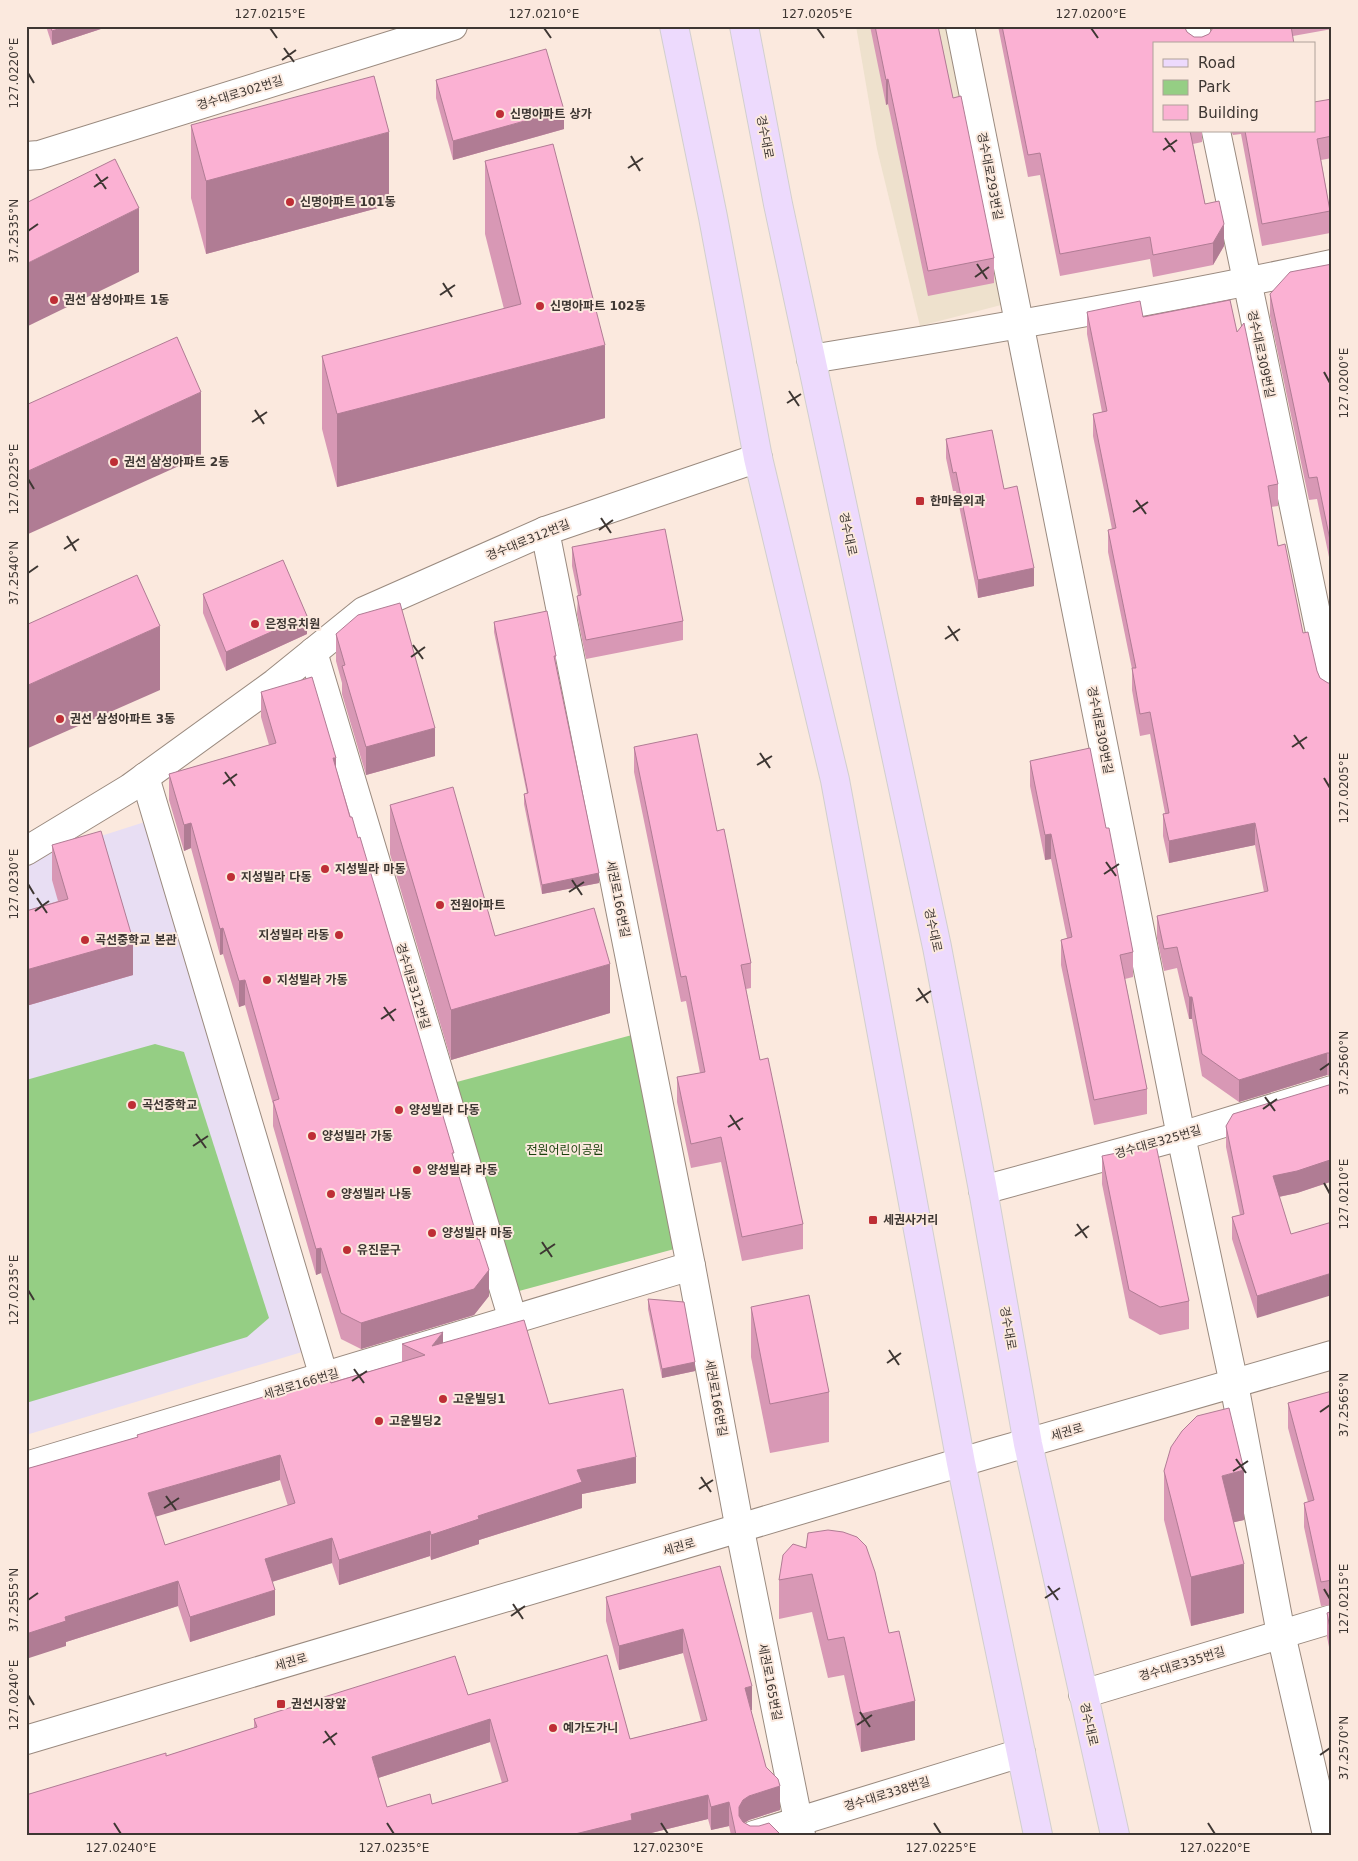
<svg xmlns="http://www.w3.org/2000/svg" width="1358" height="1861" font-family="'DejaVu Sans','Noto Sans KR',sans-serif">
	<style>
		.commercial { fill: #eee1cd }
		.education { fill: #e8def3 }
		.green { fill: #95ce84 }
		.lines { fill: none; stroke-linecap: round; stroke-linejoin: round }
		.minor-casing { stroke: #9a8a7f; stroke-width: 30 }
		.major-casing { stroke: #d1cfce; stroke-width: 30 }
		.minor { stroke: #fff; stroke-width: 28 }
		.major { stroke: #eddafd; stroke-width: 28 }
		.wall { fill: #d898b5; fill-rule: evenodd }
		.shaded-wall { fill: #b07c94 }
		.building { fill: #fbb1d3; stroke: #b07c94; fill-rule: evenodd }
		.ticks { fill: none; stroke: #3e3733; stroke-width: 2 }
		.poi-dot { fill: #be2e35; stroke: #fbe9de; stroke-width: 2 }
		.labels { text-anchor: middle; stroke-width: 4; stroke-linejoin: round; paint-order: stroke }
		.street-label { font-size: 12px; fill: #3e3733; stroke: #fbe9de }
		.poi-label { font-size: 12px; font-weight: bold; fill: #3e3733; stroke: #fbe9de; text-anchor: start }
		.park-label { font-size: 12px; fill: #1a410c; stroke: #fbe9de }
		.neatline { fill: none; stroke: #3e3733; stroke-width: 2 }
		.ticks-label { font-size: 12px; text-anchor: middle; fill: #3e3733 }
	</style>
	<rect width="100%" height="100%" fill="#fbe9de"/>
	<path class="commercial" d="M856,26h95l54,278 -85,22 -43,-177z"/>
	<path class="education" d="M151,820l161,529 -286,86v-575z"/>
	<g class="green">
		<path d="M632,1035l46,213 -170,46 -55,-211z"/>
		<path d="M155,1044l29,8 85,266 -22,19 -221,66v-323z"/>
	</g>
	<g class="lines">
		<defs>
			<g id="minor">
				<path d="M960,26l221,1110 53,248 47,250 46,201"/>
				<path d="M1195,26l4,18"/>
				<path d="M1216,131l116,559"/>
				<path d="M26,156l13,-1 414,-129"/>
				<path d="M811,359c174,-28 348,-58 521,-95"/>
				<path d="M545,531l146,735 49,264 61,305"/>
				<path d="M313,652l200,668"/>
				<path d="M145,777l179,600"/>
				<path d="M26,851l104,-63 145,-105 89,-72 181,-80 213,-73"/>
				<path d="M983,1190l198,-54 151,-46"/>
				<path d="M26,1466l665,-200"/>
				<path d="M1083,1694l249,-75"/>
				<path d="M26,1740l966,-287 340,-98"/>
				<path d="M754,1835l267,-82"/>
			</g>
			<g id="major">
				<path d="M674,26l39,191 45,241 77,322 126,683 77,372"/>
				<path d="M744,26l34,178 159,743 46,243 45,254 87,391"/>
			</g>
		</defs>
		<use href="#minor" class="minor-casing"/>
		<use href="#major" class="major-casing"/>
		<use href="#minor" class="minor"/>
		<use href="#major" class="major"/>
	</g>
	<g class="wall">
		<path d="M46,26h64l-58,19z"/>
		<path d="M870,26h68l15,72 41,160v25l-66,13 -40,-192 -2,1z"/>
		<path d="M998,26h186l3,6 7,5h8l7,-3 3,-4 -1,-4h121v3l-39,7 -139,8v87h48v11l-9,2 12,60 19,42 -11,19 -60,12 -3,-18 -90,17 -20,-101 -12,2z"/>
		<path d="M436,80l128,49 -111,31 -17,-62z"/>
		<path d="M1332,99v59l-11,2 9,51v22l-68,13 -21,-112 -8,1 -2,-4h83z"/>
		<path d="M191,125l198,80 -183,49 -15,-56z"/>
		<path d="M485,161l120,257 -268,69 -15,-58v-73l182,-47 -19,-75z"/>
		<path d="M1332,264v298h-2l-13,-63 -8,1 -39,-184v-22z"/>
		<path d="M1087,312l56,5 94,15 41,152v22l-7,1 7,39 25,87 14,38 3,7 8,5h4v392h-5l-88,27 -37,-26 -10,-57h-3l-12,-51 -13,3 -7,-33v-22l107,-24 -9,-47 -86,18 -6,-27v-22l2,-1 -15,-79 -10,2 -8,-46v-21l-24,-117v-22l4,-1 -19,-93v-22l9,-2 -15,-78z"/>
		<path d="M946,439l58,50 30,97 -56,12 -22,-107h-3l-7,-33z"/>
		<path d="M572,547l111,74v19l-97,19 -9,-45 1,-19 -6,-29z"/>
		<path d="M203,594l104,40 -81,37 -23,-58z"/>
		<path d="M494,622l62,34v7l43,220 -57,11 -18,-90v-10h3l-33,-162z"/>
		<path d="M336,634l99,122 -69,19 -24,-81v-11l-6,-22z"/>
		<path d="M261,692l75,76 118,392 35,136 -15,19 -113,34 -20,-10 -20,-66 -5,2 -43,-149v-22l-28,-99 -6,2 -16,-53 -3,1 -29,-107 -7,3 -15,-51v-26l100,-29 -8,-28z"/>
		<path d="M634,747l83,84 34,132v25l-5,1 14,71 43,164v25l-61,12 -21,-99 -30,6 -14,-66v-25l23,-4 -14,-72 -5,1 -47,-230z"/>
		<path d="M1030,761l76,67 27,124v25l-8,2 22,110v25l-53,11 -33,-160v-25l6,-2 -16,-79 -6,1 -15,-74z"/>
		<path d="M390,805l105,131 115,77 -159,47 -61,-206z"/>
		<path d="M52,845l81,130 -107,31v-95l32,-10 -6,-21z"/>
		<path d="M1332,1084v102l-2,-4 -33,11 -18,4 -22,121 -25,-79v-22l8,-2 -14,-68v-21z"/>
		<path d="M1102,1156l87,145v28l-29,6 -31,-17 -27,-134z"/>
		<path d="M648,1299l47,72 -33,7 -14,-69z"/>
		<path d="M751,1307l78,85v50l-59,11 -19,-96z"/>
		<path d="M443,1343l106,61 87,79 -54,11v14l-103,32v4l-48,16 -1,-4 -91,29 -7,-22 -60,19 3,33 -85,27 -12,-36 -112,36v4l-40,-177 376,-107v-18zM280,1480l8,26 -123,39 -10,-29z"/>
		<path d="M1332,1391v214l-11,1 -17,-79v-24l4,-1 -20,-74v-25z"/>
		<path d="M1164,1471l80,49 -10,2 10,91 -53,13 -27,-106z"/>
		<path d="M793,1544l96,89 26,107 -54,12 -17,-77 -16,3 -16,-66 -33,7v-39z"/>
		<path d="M720,1566l32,144h-1l15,57 14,43 -31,10 -5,3 6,3 31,9h-50l-2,-9 -18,4 -3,-11 -65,16h-617v-40l140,-39 88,-28v-9l214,-24 162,44 71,-18 -18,-68 -64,17 -13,-49v-24zM490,1742l12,41 -70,21 -45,3 -9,-29z"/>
		<path d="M1332,1611v51l-5,-25v-24z"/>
	</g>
	<g class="shaded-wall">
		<path d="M67,26h43l-58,19v-14z"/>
		<path d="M888,79v25l-2,1v-25z"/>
		<path d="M564,110v19l-111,31v-19z"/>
		<path d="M389,132v73l-183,49v-73z"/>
		<path d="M139,208v64l-113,55v-63z"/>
		<path d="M1224,224v22l-11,19v-22z"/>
		<path d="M605,345v73l-268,69v-73z"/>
		<path d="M201,392v64l-175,79v-63z"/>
		<path d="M1034,568v18l-56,12v-18z"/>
		<path d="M307,616v18l-81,37v-19z"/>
		<path d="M160,626v64l-134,59v-63z"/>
		<path d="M435,728v28l-69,19v-28z"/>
		<path d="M333,758h3v25z"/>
		<path d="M191,823v25l-7,3v-26z"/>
		<path d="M1255,823v22l-86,18v-22z"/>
		<path d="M1051,834v25l-6,1v-25z"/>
		<path d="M599,873v10l-57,11v-9z"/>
		<path d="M223,928v26l-3,1v-26z"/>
		<path d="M133,940v35l-107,31v-36z"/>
		<path d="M610,964v49l-159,47v-50z"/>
		<path d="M245,980v25l-6,2v-26z"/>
		<rect x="1189" y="997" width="3" height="22"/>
		<path d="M1327,1053v22l-88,27v-22z"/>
		<path d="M1330,1160v22l-33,11 -24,5v-22z"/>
		<path d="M321,1248v25l-5,2v-26z"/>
		<path d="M489,1270v26l-15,19 -113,34v-26z"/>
		<path d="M1332,1273v22l-75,23v-22z"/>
		<path d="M443,1332v25l-11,-11z"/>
		<path d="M695,1362v9l-33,7v-9z"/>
		<path d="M280,1455v25l-132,39v-26z"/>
		<path d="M636,1457v26l-54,11v14l-103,32v4l-48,16v-25l47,-19 99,-46z"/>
		<path d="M1244,1470v50l-22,5v-49z"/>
		<path d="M430,1531v25l-91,29v-25z"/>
		<path d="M332,1538v25l-67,21v-25z"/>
		<path d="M1244,1564v49l-53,13v-49z"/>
		<path d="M178,1581v25l-112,36v4l-40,13v-25l39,-17z"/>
		<path d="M275,1590v25l-85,27v-25z"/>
		<path d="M683,1629v24l-64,17v-24z"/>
		<path d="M752,1686v24l-7,1v-23z"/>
		<path d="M915,1701v39l-54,12v-38z"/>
		<path d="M490,1719v23l-118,38v-23z"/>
		<path d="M780,1786v24l-31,10 -6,4 -4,7v-24l4,-7 6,-4z"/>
		<path d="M708,1795v24l-65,16h-72l60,-21z"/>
		<path d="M729,1802v24l-18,4v-23z"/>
	</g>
	<g class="building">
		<path d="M50,26h17l-15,5z"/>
		<path d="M875,26h63l15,72 8,-2 33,162 -66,13 -40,-192 -2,1z"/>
		<path d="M1002,26h182l3,6 7,5h8l7,-3 5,-8h77l3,18h-140v87h36l15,73 14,-3 5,23 -11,19 -60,12 -3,-18 -90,17 -20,-101 -12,2z"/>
		<path d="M546,49l18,61 -111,31 -17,-61z"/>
		<path d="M374,76l15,56 -183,49 -15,-56z"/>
		<path d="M1332,99v37l-15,3 13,72 -68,13 -17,-93h69v-29z"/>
		<path d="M553,144l52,201 -268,69 -15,-58 199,-52 -36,-143z"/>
		<path d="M115,159l24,49 -113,56v-61z"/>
		<path d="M1332,264v276h-2l-13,-63 -8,1 -39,-184 20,-22z"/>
		<path d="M1230,300l7,32 7,-9 34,161 -10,2 10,60 7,-2 18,89 5,-1 9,39 3,7 8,5h4v370h-5l-88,27 -37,-26 -10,-57h-3l-12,-50 -13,2 -7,-33 111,-25 -13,-68 -86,18 -6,-27 6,-1 -19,-101 -10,2 -8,-46h4l-28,-138 8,-2 -23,-114 14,-3 -20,-99 53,-11 3,16z"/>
		<path d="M177,337l24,55 -175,80v-67z"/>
		<path d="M992,430l12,59 13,-3 17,82 -56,12 -22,-108 -3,1 -7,-34z"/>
		<path d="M665,529l18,92 -97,19 -9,-44 4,-1 -9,-48z"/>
		<path d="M283,560l24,56 -81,36 -23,-58z"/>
		<path d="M137,575l23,51 -134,60v-61z"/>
		<path d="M400,603l35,125 -69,19 -24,-81 3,-1 -9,-31 22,-19z"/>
		<path d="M547,611l9,45h-2l45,217 -57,12 -18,-91 4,-1 -34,-171z"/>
		<path d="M312,677l24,81h-3l17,59h2l6,21 2,-1 94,316h-2l26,87 1,-1 10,31 -15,19 -113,34 -20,-10 -20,-65 -5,1 -43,-148 6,-2 -34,-119 -6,1 -16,-53 -3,1 -29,-106 -7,2 -15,-51 107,-31 -15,-51z"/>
		<path d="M697,734l20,97 7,-2 27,134 -10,2 19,95 8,-2 35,166 -61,13 -21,-100 -30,7 -14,-67 28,-5 -19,-96 -5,1 -47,-230z"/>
		<path d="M1090,748l16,80h3l24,124 -13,3 27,134 -53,11 -33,-160 11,-3 -21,-103 -6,1 -15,-74z"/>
		<path d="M453,787l42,149 99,-28 16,56 -159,46 -61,-205z"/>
		<path d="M101,831l32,109 -107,30v-59l42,-12 -16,-54z"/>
		<path d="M1332,1084v81l-2,-5 -33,11 -24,5 18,58 41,-12v51l-75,23 -25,-79 12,-3 -18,-88 7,-12z"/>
		<path d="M1156,1145l33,156 -29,6 -31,-17 -27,-134z"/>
		<path d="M809,1295l20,97 -59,12 -19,-97z"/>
		<path d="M648,1299l36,3 11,60 -33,7z"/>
		<path d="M524,1320l25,84 74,-15 13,68 -59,13 5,12 -104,34 1,3 -48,16 -1,-4 -91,29 -7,-22 -67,21 10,31 -85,27 -12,-36 -113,36 1,4 -40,13v-165l112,-32 -1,-2 126,-38 66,-18 2,4 94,-28 -23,-11 41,-12 -11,14zM280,1455l15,48 -130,42 -17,-52z"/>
		<path d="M1332,1391v189l-11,2 -17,-79 10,-3 -26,-97z"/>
		<path d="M1229,1408l15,62 -22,6 22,88 -53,13 -27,-106 7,-24 11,-16 15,-15z"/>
		<path d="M828,1530l15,2 14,5 9,9 9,26 14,61 10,-2 16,70 -54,13 -17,-77 -16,3 -16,-66 -33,6 4,-25 10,-11 13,4 2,-15z"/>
		<path d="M720,1566l32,120 -7,2 21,79 12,12 2,7 -31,10 -6,4 -4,7v9l4,6 7,4h9l10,-3 12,12h-45l-7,-33 -18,5 -3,-12 -77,19 1,6 -61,15h-544l-1,-5v-35l140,-42v3l91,-29 -3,-8 201,-63 13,39 139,-40 23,84 77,-19 -24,-91 -64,17 -13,-49zM490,1719l18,62 -76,23 -2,-10 -43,13 -15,-50z"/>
		<path d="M1332,1611v27l-5,-25z"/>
	</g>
	<path class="ticks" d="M270,28l7,10M544,28l7,10M817,28l7,10M1091,28l7,10M284,48l10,14M282,60l14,-10M28,73l6,10M1165,138l10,14M1163,150l14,-10M631,156l9,15M628,168l15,-10M96,174l10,15M94,187l14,-10M28,231l10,-7M977,264l10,15M975,277l14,-10M443,283l9,14M440,295l15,-10M1324,372l6,11M789,391l10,15M787,403l14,-9M255,410l9,14M252,422l15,-10M28,479l6,10M1136,500l10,14M1133,512l15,-10M601,518l10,15M599,530l14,-10M67,536l9,15M64,549l15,-10M28,573l10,-7M948,626l10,15M945,639l15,-10M413,645l10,14M411,657l14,-10M1294,735l10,14M1292,747l15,-10M760,753l10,15M757,765l15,-9M225,772l10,14M1324,778l6,10M223,784l14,-10M1106,862l10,14M1104,874l15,-10M572,880l10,15M28,884l6,10M569,892l15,-10M37,898l10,15M35,911l14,-10M918,988l10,15M916,1001l15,-10M384,1007l10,14M381,1019l15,-10M1320,1070l10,-7M1265,1097l10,14M1263,1109l14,-10M730,1115l10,15M728,1127l15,-9M196,1134l10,14M193,1146l15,-10M1324,1183l6,11M1077,1224l10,14M1075,1236l14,-10M542,1242l10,15M540,1254l15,-10M28,1290l6,10M889,1350l10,15M887,1363l14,-10M354,1369l10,14M352,1381l15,-10M1320,1412l10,-7M1236,1459l10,14M1233,1471l15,-10M701,1477l10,15M699,1489l14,-9M166,1496l10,14M164,1508l15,-10M1048,1586l10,14M1324,1589l6,10M1045,1598l15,-10M28,1600l10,-7M513,1604l10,15M511,1616l14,-10M28,1695l6,10M860,1712l10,15M857,1725l15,-10M325,1731l10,14M323,1743l14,-10M1320,1755l10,-7M114,1823l7,11M387,1823l7,11M661,1823l7,11M934,1823l7,11M1208,1823l7,11"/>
	<g class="poi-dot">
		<circle cx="500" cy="114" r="5"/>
		<circle cx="290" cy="202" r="5"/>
		<circle cx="54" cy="300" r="5"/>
		<circle cx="540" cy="306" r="5"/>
		<circle cx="114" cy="462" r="5"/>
		<rect x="915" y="496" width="10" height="10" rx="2.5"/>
		<circle cx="255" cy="624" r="5"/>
		<circle cx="60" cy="719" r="5"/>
		<circle cx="325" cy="869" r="5"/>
		<circle cx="231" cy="877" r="5"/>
		<circle cx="440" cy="905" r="5"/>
		<circle cx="339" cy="935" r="5"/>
		<circle cx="85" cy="940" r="5"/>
		<circle cx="267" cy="980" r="5"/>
		<circle cx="132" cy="1105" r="5"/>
		<circle cx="399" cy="1110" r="5"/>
		<circle cx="312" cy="1136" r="5"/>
		<circle cx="417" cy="1170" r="5"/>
		<circle cx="331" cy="1194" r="5"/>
		<rect x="868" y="1215" width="10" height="10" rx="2.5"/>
		<circle cx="432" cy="1233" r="5"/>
		<circle cx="347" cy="1250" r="5"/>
		<circle cx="443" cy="1399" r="5"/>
		<circle cx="379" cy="1421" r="5"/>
		<rect x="276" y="1699" width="10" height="10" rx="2.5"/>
		<circle cx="553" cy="1728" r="5"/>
	</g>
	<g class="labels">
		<g class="street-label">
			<text transform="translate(240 93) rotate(-17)" y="4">경수대로302번길</text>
			<text transform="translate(765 137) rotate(79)" y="4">경수대로</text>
			<text transform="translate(990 176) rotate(79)" y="4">경수대로293번길</text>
			<text transform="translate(1261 354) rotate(78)" y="4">경수대로309번길</text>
			<text transform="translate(848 534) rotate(78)" y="4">경수대로</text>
			<text transform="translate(528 540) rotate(-22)" y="4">경수대로312번길</text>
			<text transform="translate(1100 730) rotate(79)" y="4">경수대로309번길</text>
			<text transform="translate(618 899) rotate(79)" y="4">세권로166번길</text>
			<text transform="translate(933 930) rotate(78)" y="4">경수대로</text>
			<text transform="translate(413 986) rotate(73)" y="4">경수대로312번길</text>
			<text transform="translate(1158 1142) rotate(-16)" y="4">경수대로325번길</text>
			<text transform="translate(1008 1328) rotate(80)" y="4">경수대로</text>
			<text transform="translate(301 1384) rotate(-17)" y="4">세권로166번길</text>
			<text transform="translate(716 1398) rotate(80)" y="4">세권로166번길</text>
			<text transform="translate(1067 1432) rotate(-16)" y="4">세권로</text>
			<text transform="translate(679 1547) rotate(-16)" y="4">세권로</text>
			<text transform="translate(291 1662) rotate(-16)" y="4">세권로</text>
			<text transform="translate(1182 1664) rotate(-17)" y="4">경수대로335번길</text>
			<text transform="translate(770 1682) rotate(79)" y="4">세권로165번길</text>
			<text transform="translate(1089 1724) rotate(77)" y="4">경수대로</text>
			<text transform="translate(887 1794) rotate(-17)" y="4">경수대로338번길</text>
		</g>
		<g class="poi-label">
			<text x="510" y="118">신명아파트 상가</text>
			<text x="300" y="206">신명아파트 101동</text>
			<text x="64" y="304">권선 삼성아파트 1동</text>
			<text x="550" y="310">신명아파트 102동</text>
			<text x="124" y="466">권선 삼성아파트 2동</text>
			<text x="930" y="505">한마음외과</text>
			<text x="265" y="628">은정유치원</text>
			<text x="70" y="723">권선 삼성아파트 3동</text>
			<text x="335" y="873">지성빌라 마동</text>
			<text x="241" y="881">지성빌라 다동</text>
			<text x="450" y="909">전원아파트</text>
			<text x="329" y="939" text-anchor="end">지성빌라 라동</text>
			<text x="95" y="944">곡선중학교 본관</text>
			<text x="277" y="984">지성빌라 가동</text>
			<text x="142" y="1109">곡선중학교</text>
			<text x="409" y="1114">양성빌라 다동</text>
			<text x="322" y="1140">양성빌라 가동</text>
			<text x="427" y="1174">양성빌라 라동</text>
			<text x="341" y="1198">양성빌라 나동</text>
			<text x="883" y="1224">세권사거리</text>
			<text x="442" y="1237">양성빌라 마동</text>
			<text x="357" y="1254">유진문구</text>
			<text x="453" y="1403">고운빌딩1</text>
			<text x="389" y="1425">고운빌딩2</text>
			<text x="291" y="1708">권선시장앞</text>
			<text x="563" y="1732">예가도가니</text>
		</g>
		<g class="park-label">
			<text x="565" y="1154">전원어린이공원</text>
		</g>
	</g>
	<rect width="1358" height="1861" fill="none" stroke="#fbe9de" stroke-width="55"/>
	<rect x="1153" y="42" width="162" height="90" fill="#fbe9de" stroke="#afa29a"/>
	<rect x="1163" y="59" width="25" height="8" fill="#eddafd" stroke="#afa29a"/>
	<text x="1198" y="68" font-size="15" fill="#3e3733">Road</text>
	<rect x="1163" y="80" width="25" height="15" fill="#95ce84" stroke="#afa29a"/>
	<text x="1198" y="92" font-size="15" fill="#3e3733">Park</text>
	<rect x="1163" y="105" width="25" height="15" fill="#fbb1d3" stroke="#afa29a"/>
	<text x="1198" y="118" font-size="15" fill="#3e3733">Building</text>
	<rect x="28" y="28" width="1302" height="1806" class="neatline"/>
	<g class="ticks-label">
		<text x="270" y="18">127.0215°E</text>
		<text x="544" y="18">127.0210°E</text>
		<text x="817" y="18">127.0205°E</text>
		<text x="1091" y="18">127.0200°E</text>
		<text transform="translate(14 73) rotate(-90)" y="4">127.0220°E</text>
		<text transform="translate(14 231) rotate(-90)" y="4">37.2535°N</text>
		<text transform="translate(1344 383) rotate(-90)" y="4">127.0200°E</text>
		<text transform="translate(14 479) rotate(-90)" y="4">127.0225°E</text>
		<text transform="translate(14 573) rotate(-90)" y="4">37.2540°N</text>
		<text transform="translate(1344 788) rotate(-90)" y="4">127.0205°E</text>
		<text transform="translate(14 884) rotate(-90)" y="4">127.0230°E</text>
		<text transform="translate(1344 1063) rotate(-90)" y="4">37.2560°N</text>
		<text transform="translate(1344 1194) rotate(-90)" y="4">127.0210°E</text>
		<text transform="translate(14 1290) rotate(-90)" y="4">127.0235°E</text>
		<text transform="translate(1344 1405) rotate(-90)" y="4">37.2565°N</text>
		<text transform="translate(1344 1599) rotate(-90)" y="4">127.0215°E</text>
		<text transform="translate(14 1600) rotate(-90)" y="4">37.2555°N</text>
		<text transform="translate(14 1695) rotate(-90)" y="4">127.0240°E</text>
		<text transform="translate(1344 1748) rotate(-90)" y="4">37.2570°N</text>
		<text x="121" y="1852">127.0240°E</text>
		<text x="394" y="1852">127.0235°E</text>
		<text x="668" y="1852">127.0230°E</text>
		<text x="941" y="1852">127.0225°E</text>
		<text x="1215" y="1852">127.0220°E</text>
	</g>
</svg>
